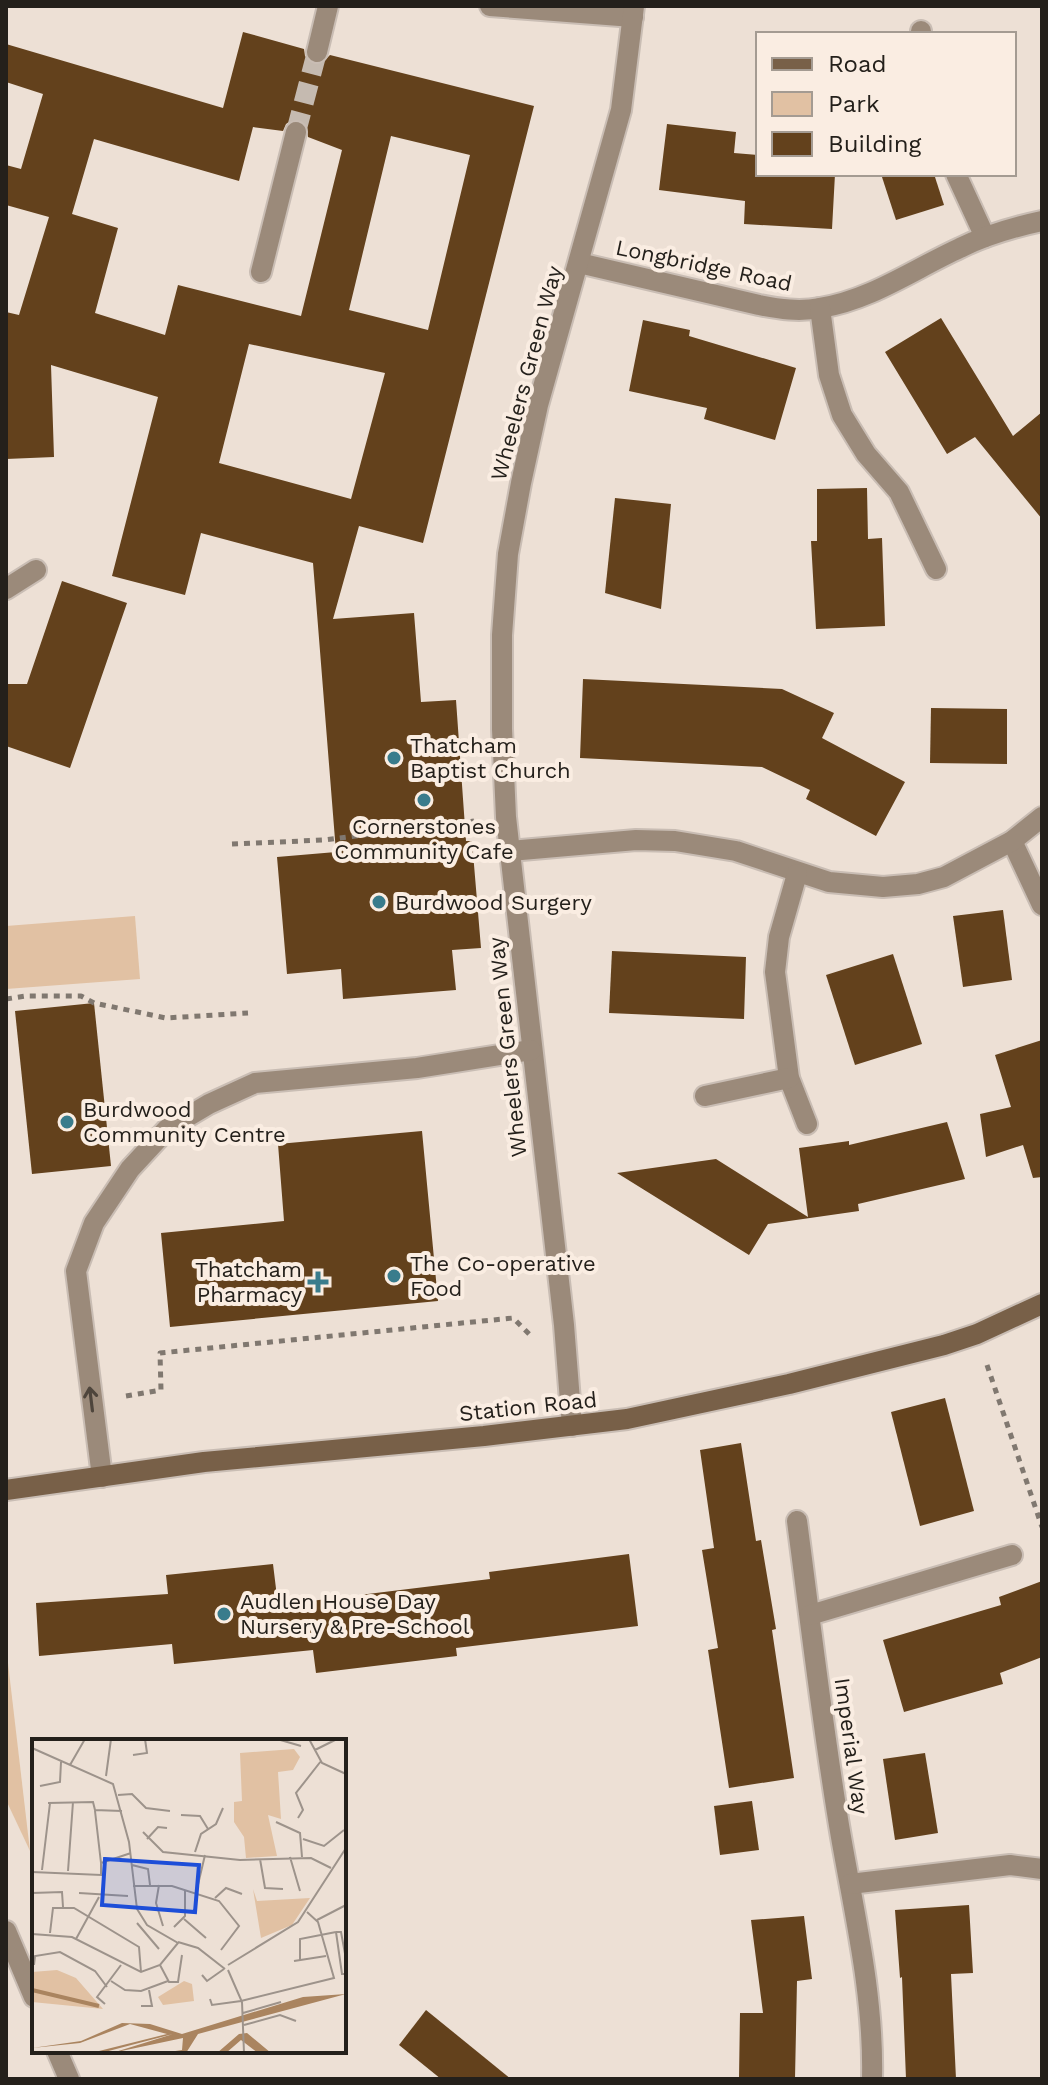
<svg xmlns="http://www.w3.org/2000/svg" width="1048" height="2085" font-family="'Work Sans',sans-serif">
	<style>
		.green { fill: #e1c1a3 }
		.building { fill: #63411c; fill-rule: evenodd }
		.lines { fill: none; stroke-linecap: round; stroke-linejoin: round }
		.street-tunnel { stroke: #c5bab0; stroke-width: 20; stroke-dasharray: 20 10; stroke-linecap: butt }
		.street-casing { stroke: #c9bdb4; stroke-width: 24 }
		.secondary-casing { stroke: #c9bdb4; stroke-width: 24 }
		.path { stroke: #807870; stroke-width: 5; stroke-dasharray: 6 6; stroke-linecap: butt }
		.street { stroke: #9b8a7a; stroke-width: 20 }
		.secondary { stroke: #786048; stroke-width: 20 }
		.oneway { stroke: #4e453c }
		.poi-dot { fill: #397c8c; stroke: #faede2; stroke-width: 3 }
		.labels { text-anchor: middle; stroke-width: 8; stroke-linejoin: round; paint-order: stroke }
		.street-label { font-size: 22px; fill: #24201b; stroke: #faede2 }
		.poi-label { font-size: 22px; fill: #24201b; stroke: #faede2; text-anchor: start }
		.inset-river { fill: none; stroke: #aa845f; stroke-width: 4 }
		.inset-road { fill: none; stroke: #9d938b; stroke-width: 2 }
		.view { fill: #1d4ed8; fill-opacity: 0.15; stroke: #1d4ed8; stroke-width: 4 }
		.inset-edge { fill: none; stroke: #24201b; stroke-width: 4 }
	</style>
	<rect width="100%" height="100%" fill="#ede0d5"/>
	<g class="green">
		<path d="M135,916l5,63 -134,10v-63z"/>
		<path d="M6,1646l24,205 -24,-51z"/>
	</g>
	<g class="building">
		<path d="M243,32l61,17 1,7 8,8h8l9,-9 204,51 -111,437 -64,-17 -26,93 81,-6 7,89 35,-2 10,141h6l9,107 -29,2 4,40 -113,9 -2,-30 -54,5 -10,-117 59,-5 -23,-289 -112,-30 -16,62 -73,-19 46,-179 -107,-32 3,92 -48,2v-147l13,3 30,-98 -43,-12v-40l15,4 22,-75 -37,-12v-38l217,64zM293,119l13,4 2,14 34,13 -41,166 -123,-31 -13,50 -70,-22 23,-85 -46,-14 22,-75 145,42 14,-54 30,4 3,-7zM391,136l79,19 -42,175 -79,-20zM249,344l136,29 -34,126 -132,-36z"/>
		<path d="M667,124l69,8 -2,21 24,2v19h77l-3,55 -88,-5 1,-23 -86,-11z"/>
		<path d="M881,174h53l10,31 -48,15z"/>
		<path d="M941,318l72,118 29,-24v107l-67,-82 -28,17 -62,-102z"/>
		<path d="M643,320l47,10 -1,6 107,32 -21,72 -71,-21 3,-11 -78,-17z"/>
		<path d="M867,488l1,51 14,-1 3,88 -69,3 -5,-88h6v-52z"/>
		<path d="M615,498l56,6 -10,105 -56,-16z"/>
		<path d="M62,581l65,22 -57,165 -64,-22v-62h21z"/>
		<path d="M583,679l199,10 52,24 -12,25 83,44 -29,54 -70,-37 4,-9 -48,-23 -182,-9z"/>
		<path d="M931,708l76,1v55l-77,-1z"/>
		<path d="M1003,910l9,70 -49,7 -10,-71z"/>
		<path d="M612,951l134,6 -2,62 -135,-6z"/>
		<path d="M893,954l29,90 -67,21 -29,-90z"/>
		<path d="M94,1003l17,163 -79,8 -17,-163z"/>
		<path d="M1042,1040v137l-9,1 -10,-33 -37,12 -6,-43 31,-7 -16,-52z"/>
		<path d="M947,1122l18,57 -107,25 1,7 -91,13 -19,31 -132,-82 99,-14 92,58 -9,-69 50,-7v4z"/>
		<path d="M422,1131l16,170 -268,26 -9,-94 123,-12 -6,-77z"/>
		<path d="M945,1398l29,113 -54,15 -29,-114z"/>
		<path d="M741,1443l15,98 5,-1 15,89 -4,1 22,148 -65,10 -21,-138 10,-2 -16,-98 12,-2 -14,-98z"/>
		<path d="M629,1554l9,72 -182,22 1,8 -141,17 -3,-23 -139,14 -2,-20 -133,12 -3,-53 132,-9 -2,-19 107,-11 5,41 212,-26 -1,-7z"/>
		<path d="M1042,1581v76l-42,16 3,11 -99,28 -21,-72 118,-35 -2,-8z"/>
		<path d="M925,1753l13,80 -43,7 -12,-81z"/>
		<path d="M752,1801l7,49 -39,5 -6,-49z"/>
		<path d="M969,1905l4,68 -22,1 5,105h-50l-4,-102 -2,1 -5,-68z"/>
		<path d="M804,1916l8,63 -15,2 -2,98h-56l1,-66h23l-12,-93z"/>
		<path d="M426,2010l85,69h-70l-42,-34z"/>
	</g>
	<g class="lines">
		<path class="street-tunnel" d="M296,132l21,-80"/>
		<defs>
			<g id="street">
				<path d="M490,6l143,11"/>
				<path d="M921,31v3"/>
				<path d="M317,52l11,-46"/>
				<path d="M956,174l29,63"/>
				<path d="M579,263l180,42c20,4 40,7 61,3 51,-8 94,-39 140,-60 26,-13 54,-21 82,-27"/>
				<path d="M261,272l35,-140"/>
				<path d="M820,308l9,67 13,40 24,39 33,38 37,77"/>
				<path d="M6,589l30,-19"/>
				<path d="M1012,841l30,64"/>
				<path d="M510,851l126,-11 39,1 61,10 93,31 54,5 35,-3 26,-7 68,-36 30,-24"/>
				<path d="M797,874l-18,63 -4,35 14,106 18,46"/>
				<path d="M705,1096l84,-18"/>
				<path d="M572,1426l-8,-101 -58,-508 -4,-88v-94l6,-81 13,-71 17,-78 83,-295 13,-104"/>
				<path d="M102,1477l-26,-206 18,-48 36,-54 37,-40 42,-25 46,-21 162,-15 114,-18"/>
				<path d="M797,1521c14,105 26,211 44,316 14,80 33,160 31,242"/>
				<path d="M810,1615l202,-60"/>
				<path d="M850,1884l160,-19 32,4"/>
				<path d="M6,1931l28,66"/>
				<path d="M57,2051l12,28"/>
			</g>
			<path id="secondary" d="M6,1490l198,-28 280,-26 143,-17 162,-35 155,-39 33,-11 65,-30"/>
		</defs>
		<use href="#street" class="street-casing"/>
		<use href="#secondary" class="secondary-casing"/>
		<g class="path">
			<path d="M232,844l92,-4 150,-19"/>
			<path d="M6,999l20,-3h55l13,7 72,15 82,-5"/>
			<path d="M987,1365l55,162"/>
			<path d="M126,1396l35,-6 -1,-37 353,-35 18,18"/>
		</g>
		<use href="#street" class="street"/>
		<use href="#secondary" class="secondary"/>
	</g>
	<defs><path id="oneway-shaft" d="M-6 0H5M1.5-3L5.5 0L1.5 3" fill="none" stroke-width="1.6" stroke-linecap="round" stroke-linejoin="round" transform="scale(2)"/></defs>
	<use class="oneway" href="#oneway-shaft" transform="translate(91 1399) rotate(-97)"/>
	<g class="poi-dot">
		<circle cx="394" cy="758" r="8"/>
		<circle cx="424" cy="800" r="8"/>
		<circle cx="379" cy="902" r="8"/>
		<circle cx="67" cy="1122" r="8"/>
		<circle cx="394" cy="1276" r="8"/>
		<path d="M314 1270h8v8h8v8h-8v8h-8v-8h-8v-8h8z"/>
		<circle cx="224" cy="1614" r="8"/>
	</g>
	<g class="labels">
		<g class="street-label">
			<text transform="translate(704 265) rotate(12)" y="8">Longbridge Road</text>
			<text transform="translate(526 373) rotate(-75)" y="8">Wheelers Green Way</text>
			<text transform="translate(507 1047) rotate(-96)" y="8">Wheelers Green Way</text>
			<text transform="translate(528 1406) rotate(-6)" y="8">Station Road</text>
			<text transform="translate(852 1746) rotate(82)" y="8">Imperial Way</text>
		</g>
		<g class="poi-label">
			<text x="410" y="753">Thatcham<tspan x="410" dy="25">Baptist Church</tspan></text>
			<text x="424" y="834" text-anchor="middle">Cornerstones<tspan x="424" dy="25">Community Cafe</tspan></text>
			<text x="395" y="910">Burdwood Surgery</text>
			<text x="83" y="1117">Burdwood<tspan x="83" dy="25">Community Centre</tspan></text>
			<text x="410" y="1271">The Co-operative<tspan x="410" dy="25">Food</tspan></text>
			<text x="302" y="1277" text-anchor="end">Thatcham<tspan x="302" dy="25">Pharmacy</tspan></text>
			<text x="240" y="1609">Audlen House Day<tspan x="240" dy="25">Nursery &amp; Pre-School</tspan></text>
		</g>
	</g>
	<g transform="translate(32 1739)">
		<rect width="314" height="314" fill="#ede0d5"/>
		<path d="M262,10l6,8 -7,13 -15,2 3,47 -13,-4 9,41 -31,2 -2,-21 -10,-15v-20l8,-1 -2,-48zM221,150l4,12 53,-3 -18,27 -31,13zM25,231l19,8 27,31 -71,-7v-30zM152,242l8,3 2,17 -31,4 -5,-8z" fill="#e1c1a3"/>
		<path d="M314,255l-148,40 -12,19h-24l20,-3 1,-12 -71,15 61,-19 -72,19h-10l76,-19 -37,-10 -50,19 -48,5 49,-7 41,-18 28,1 32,10 121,-37zM215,294l24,20h-13l-17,-13 -15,13h-9l22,-19z" fill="#aa845f"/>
		<path class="inset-river" d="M0,251l67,16"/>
		<path class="inset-road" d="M245,0l24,7M277,0l13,24 24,11M0,9l81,36 16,58 8,67 10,16 31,18 -18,22 -19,7 -69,-35 -40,-3M283,11l22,-11M101,16l14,-2 -2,-14M38,26l15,-26M74,37l5,-37M314,45v29M8,47l20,-4 1,-20M86,56l14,-1 14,14 24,3M16,64l45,-1 2,8 27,1M63,72l6,52M149,76l19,1 8,13M266,79l5,-8 -7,-17 25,-32M244,83l24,11 2,24M111,93l20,20 77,8 71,-2 20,10M115,100l11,-12 9,1M271,100l21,7 20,-16M163,113l6,-18 15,-10 7,-16M258,118l10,34M228,120l5,29 18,1M100,126l16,4 2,16M10,131l8,-67M36,132l5,-69M0,133l69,3v-12l30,-10M127,146l-3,18 7,23M101,147h39l47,15 20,25 -18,24M0,154l30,-1 1,15M47,154l49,3M164,154l9,-38M183,159l11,-10 16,6M152,180l22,19M285,181l29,-15M105,184l22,26M142,188l11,-11v-26M304,193l6,42h4M304,193h5l5,27M18,194l3,-25h21l65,39 2,25M44,200l23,-42M146,203l20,6 27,21M268,221v-21l36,-7M262,222l32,-5M2,226l1,-9 25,-4 35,19 12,16M128,226l9,17h9l4,-27M196,226l70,-43 48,-74M196,231l14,32 2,51M170,236l5,6 17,-12M79,242l14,9 16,1 27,-10M178,260l2,6 29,-4 93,-23 -16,-56 -11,-10M73,265l-8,-7 24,-32M109,267h11l-3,-16M211,274l38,-11M212,286l36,-10 16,6"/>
		<path class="view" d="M73,120l94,6 -4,47 -93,-7z"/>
		<rect width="314" height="314" class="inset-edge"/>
	</g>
	<rect width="1048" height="2085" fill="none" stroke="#24201b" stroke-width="16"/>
	<rect x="756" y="32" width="260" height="144" fill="#faede2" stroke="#a49b92" stroke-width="2"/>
	<rect x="772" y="58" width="40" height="12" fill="#786048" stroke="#a49b92" stroke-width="2"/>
	<text x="828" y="72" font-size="24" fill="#24201b">Road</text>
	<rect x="772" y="92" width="40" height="24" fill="#e1c1a3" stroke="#a49b92" stroke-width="2"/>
	<text x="828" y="112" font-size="24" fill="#24201b">Park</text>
	<rect x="772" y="132" width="40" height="24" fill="#63411c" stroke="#a49b92" stroke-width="2"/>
	<text x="828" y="152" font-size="24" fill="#24201b">Building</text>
</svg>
